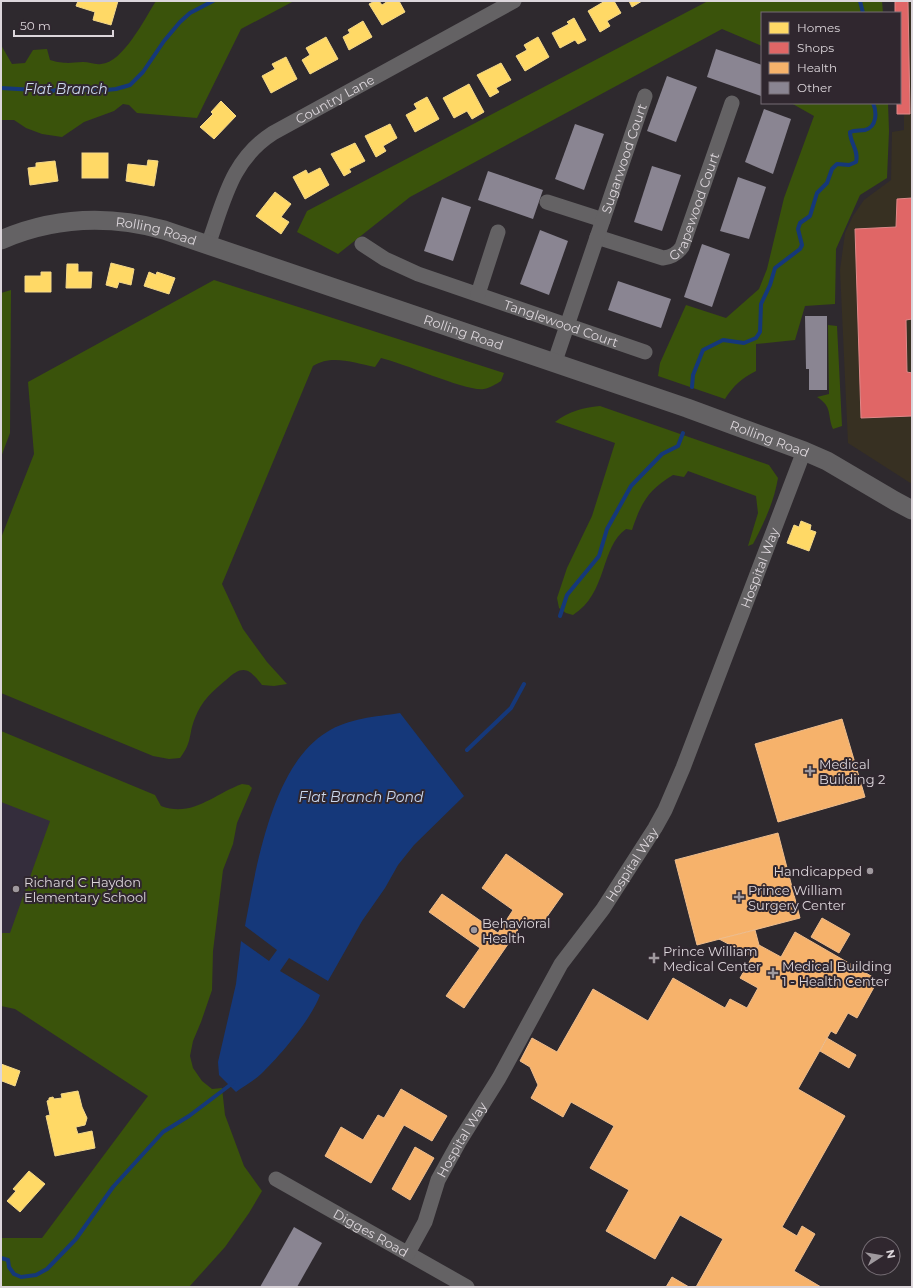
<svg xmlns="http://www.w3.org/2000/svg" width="913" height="1288" font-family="Montserrat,sans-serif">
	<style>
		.commercial { fill: #373022 }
		.education { fill: #342d3c }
		.green { fill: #3a530b }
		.water { fill: #15387a }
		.homes { fill: #ffd966; stroke: #f4d889 }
		.shops { fill: #e06666; stroke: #df8889 }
		.health { fill: #f6b26b; stroke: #eebd8d }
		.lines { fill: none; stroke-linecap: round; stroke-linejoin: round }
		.stream { stroke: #15387a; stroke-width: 4 }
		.building { fill: #8a8592 }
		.minor { stroke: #646264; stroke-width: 15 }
		.tertiary { stroke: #646264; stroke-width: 19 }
		.poi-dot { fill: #9f999e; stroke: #30272f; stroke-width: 1.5 }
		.labels { text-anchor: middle; stroke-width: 4; stroke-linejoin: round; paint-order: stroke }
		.street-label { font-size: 13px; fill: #dcd6db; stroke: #30272f }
		.poi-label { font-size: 13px; fill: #dcd6db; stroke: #30272f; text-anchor: start }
		.water-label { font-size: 14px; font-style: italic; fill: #cbd7ec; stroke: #30272f }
	</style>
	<rect width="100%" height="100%" fill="#2e292e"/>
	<path class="commercial" d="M904,1h8v483l-64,-41 -8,-173 5,-37 8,-17 11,-16 27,-20 1,-48 12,-2z"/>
	<path class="education" d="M1,792l59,22 -59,151z"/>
	<g class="green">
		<path d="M156,1h138l-53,28 -44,89 -60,-5 -8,-8 -6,-1 -9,7 -30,11 -22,15 -20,-3 -16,-6 -12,-8h-13v-75l11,19 13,-1 8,-13 14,-1 3,11c14,4 19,3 33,2 6,0 12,3 18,2 22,-1 44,-46 55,-63z"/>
		<path d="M708,1h174l1,12h-121v33l-40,-17 -312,168 -72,57 -41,-22 10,-21z"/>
		<path d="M791,103h97l1,28 -2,47 -27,17 -24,54 -1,55 -30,2 -10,34 -39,4v27c-14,7 -23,15 -31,28l-67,-23 2,-13 26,-58 40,13 33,-29 8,-20 17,-71 30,-82z"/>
		<path d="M214,280l290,93 -3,8c-5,3 -11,7 -17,8 -17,3 -80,-26 -103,-31l-6,9c-21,-4 -43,-13 -62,-1l-91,218 21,45 24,33 20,22 -13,2 -12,-1c-13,-17 -19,-21 -36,-5 -14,12 -24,20 -31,38 -7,17 -2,23 -15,40l-11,1 -16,-3 -152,-63v-155l33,-84 -6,-72z"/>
		<path d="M11,290l-1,143 -9,24v-164z"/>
		<path d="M828,325l9,1 5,100 -9,3c-6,-14 0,-22 -16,-32l12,-3z"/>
		<path d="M600,406l169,59 9,13c-4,24 -14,45 -25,66l-5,2 10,-33 -2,-17 -68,-25 -4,6 -11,-2c-25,15 -32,28 -41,55l-6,-1c-26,18 -18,64 -53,86l-7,-2 -7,-5 -2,-10 10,-30 25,-52 23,-73 -60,-21c14,-11 27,-14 45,-16z"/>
		<path d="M1,731l154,64 6,11c31,12 53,-12 81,-22l7,1 3,3 -15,35 -4,21 -10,26 -10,81 -1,39 -11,32 -8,19 -3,15 3,12 9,13 10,8 10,-1 3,27 19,51 18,25 -13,22 -24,34 -36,40h-188v-49h41l106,-142 -133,-87 -14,-3v-73h9l40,-112 -49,-19z"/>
	</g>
	<path class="water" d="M400,713l64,83 -50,49 -16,20 -13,23 -23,33 -34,60 -39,-23 -9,13 40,24c-8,23 -40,61 -59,79 -7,7 -17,12 -25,18l-17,-17 -1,-13 18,-78 5,-43 28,20 8,-11 -32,-24c11,-58 27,-161 82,-194 22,-14 48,-15 73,-19z"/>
	<g class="homes">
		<path d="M78,1h40l-7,24 -18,-5 2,-8 -19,-6z"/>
		<path d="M375,1h4l3,4 6,-4h11l6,11 -23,13 -13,-21z"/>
		<path d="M605,1h9l7,12 -14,8 3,5 -10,6 -12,-21z"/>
		<path d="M629,1h13l-10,6z"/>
		<path d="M574,18l12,22 -8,4 -3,-4 -15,8 -8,-15 17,-9 -2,-2z"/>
		<path d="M363,21l9,16 -23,13 -6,-13 7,-4 -2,-3z"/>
		<path d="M326,37l12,22 -28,15 -8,-14 8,-5 -4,-7z"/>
		<path d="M538,37l11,20 -24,14 -9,-15 11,-6 -3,-5z"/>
		<path d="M286,57l11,22 -26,14 -9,-17 13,-7 -3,-5z"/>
		<path d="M501,63l10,17 -15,8 3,4 -9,5 -13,-22z"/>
		<path d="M469,84l15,28 -12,7 -5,-8 -13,7 -11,-20z"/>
		<path d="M427,97l12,22 -24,13 -9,-17 11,-6 -3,-5z"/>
		<path d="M221,101l15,15 -22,23 -14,-12 13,-13 -2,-2z"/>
		<path d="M390,124l7,14 -14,8 3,5 -10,6 -11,-21z"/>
		<path d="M355,143l10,18 -16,8 2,3 -7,4 -13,-22z"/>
		<rect x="82" y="153" width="26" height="25"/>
		<path d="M148,160l10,1 -4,25 -28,-5 2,-17 19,2z"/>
		<path d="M55,161l3,20 -28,4 -2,-17 8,-1v-4z"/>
		<path d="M320,168l9,17 -24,14 -12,-22 13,-7 2,4z"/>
		<path d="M275,192l16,12 -10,13 8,5 -8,12 -25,-18z"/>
		<path d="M111,263l23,6 -3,16 -12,-3 -2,6 -11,-3z"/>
		<path d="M67,264h11v8h14l-1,16h-25z"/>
		<path d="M41,272h10v20h-26v-16h16z"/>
		<path d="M149,272l7,3 1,-3 18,6 -6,16 -25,-8z"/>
		<path d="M801,521l10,4 -1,5 6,2 -7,19 -22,-8 7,-18 5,2z"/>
		<path d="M1,1064l19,7 -5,15 -13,-5 -1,2z"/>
		<path d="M78,1091l4,16 5,11 -2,7 -9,2v1l2,6 14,-3 3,17 -40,8 -9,-40 4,-1 -3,-14 2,-1v-2l4,-1 1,2 8,-1 -1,-4z"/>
		<path d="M29,1171l16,13 -25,28 -13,-11 9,-10 -3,-2z"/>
	</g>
	<g class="shops">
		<path d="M895,1h13l2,113h-13v-11h3v-90h-5z"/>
		<path d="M912,198v121l-6,1 1,52 5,1v43l-51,2 -6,-189 41,-2 1,-28z"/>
	</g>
	<g class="health">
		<path d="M842,719l23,78 -87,25 -23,-78z"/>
		<path d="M778,833l22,85 -103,27 -22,-85z"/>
		<path d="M506,854l57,40 -24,34 -13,-10 -62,90 -18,-12 34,-48 -51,-36 13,-18 56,39 15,-23 -31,-22z"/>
		<path d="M822,918l28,16 -11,19 -28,-16z"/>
		<path d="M755,930l4,15 -6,12 -34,-18z"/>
		<path d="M795,932l83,48 -21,38 -9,-5 -12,21 -5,-3 -33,58 47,27 -63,111 15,9 5,-10 13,8 -21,37 27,16h-125l27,-48 -43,-24 -25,44 -49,-28 23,-41 -39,-22 24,-42 -43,-24 -8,15 -32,-19 7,-13 -8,-18 -10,-6 12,-23 25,14 36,-63 55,32 25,-43 52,30 5,-9 17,9 11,-20 -18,-10 19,-33 22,12z"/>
		<path d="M827,1038l29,17 -7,13 -29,-17z"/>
		<path d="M401,1089l46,27 -15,25 -28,-16 -33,58 -46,-27 16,-29 22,13 15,-25 6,3z"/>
		<path d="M415,1147l19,11 -24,42 -18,-11z"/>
		<path d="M672,1277l17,10h-23z"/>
	</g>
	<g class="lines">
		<g class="stream">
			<path d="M860,1l3,12"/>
			<path d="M1,88l51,3 12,-3 33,3 19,-2 14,-4 13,-13 21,-31 16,-19 10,-9 23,-12"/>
			<path d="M692,387l1,-12 10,-25 20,-10 21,3 12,-5 4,-6 1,-28 9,-19 5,-17 25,-19 2,-4 -4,-16 2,-6 10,-7 7,-23 10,-10 5,-14 5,-5 12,1 7,-3c3,-12 -6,-19 -6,-30 5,-2 10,-1 15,-2 12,-3 12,-18 8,-27"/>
			<path d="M560,616l7,-21 32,-39 8,-27 24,-43 31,-32 16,-8 5,-13"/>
			<path d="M467,750l44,-42 13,-24"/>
			<path d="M1,1258l7,2 1,7 5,7 7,3 15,-2 11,-6 29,-30 37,-52 50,-55 26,-16 45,-34"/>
		</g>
	</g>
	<g class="building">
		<path d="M716,49l46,16 -1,31 -54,-19z"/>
		<path d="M667,76l30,11 -21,55 -29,-11z"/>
		<path d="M764,109l27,10 -18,55 -28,-12z"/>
		<path d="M575,124l29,10 -20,56 -29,-11z"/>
		<path d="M652,166l29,9 -19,56 -28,-9z"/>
		<path d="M488,171l55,19 -10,29 -55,-19z"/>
		<path d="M738,177l28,10 -17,52 -29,-8z"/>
		<path d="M442,197l29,10 -18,54 -29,-10z"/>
		<path d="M540,230l28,11 -19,54 -29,-11z"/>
		<path d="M702,244l28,10 -18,53 -28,-10z"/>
		<path d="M618,281l53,18 -10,29 -53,-18z"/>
		<path d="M805,316h22v74h-18v-21h-3z"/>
		<path d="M294,1227l28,16 -25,44h-37z"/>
	</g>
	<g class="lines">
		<g class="minor">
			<path d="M547,202l56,18"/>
			<path id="s1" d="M597,237l66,21c9,-1 14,-4 19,-11l50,-144"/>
			<path id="s2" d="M362,244l23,15 33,15 227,78"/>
			<path id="s3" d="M208,245c16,-44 23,-85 65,-112l241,-132"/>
			<path d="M478,294l20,-62"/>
			<path id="s4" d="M554,364l91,-268"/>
			<path id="s5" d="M276,1179l191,108"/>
			<path id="s6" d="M408,1253l17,-31 13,-42 21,-38 40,-64 62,-114 42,-55 52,-81 10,-18 18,-42 121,-317"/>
		</g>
		<path class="tertiary" id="s7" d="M1,240c53,-23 108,-25 163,-10l523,178 117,43 23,10 68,40 17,9"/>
	</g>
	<g class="poi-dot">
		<path d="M808 765h4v4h4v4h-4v4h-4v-4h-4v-4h4z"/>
		<circle cx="870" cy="871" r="4"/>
		<circle cx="16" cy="889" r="4"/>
		<path d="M737 891h4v4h4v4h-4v4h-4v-4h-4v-4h4z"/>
		<circle cx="474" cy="930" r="4"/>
		<path d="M652 952h4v4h4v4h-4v4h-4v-4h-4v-4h4z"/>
		<path d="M771 967h4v4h4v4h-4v4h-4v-4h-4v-4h4z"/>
	</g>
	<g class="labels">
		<g class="street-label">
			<text dy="5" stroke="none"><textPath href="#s3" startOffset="203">Country Lane</textPath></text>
			<text dy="5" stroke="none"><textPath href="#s4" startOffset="217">Sugarwood Court</textPath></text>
			<text dy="5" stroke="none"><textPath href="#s1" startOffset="134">Grapewood Court</textPath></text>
			<text dy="5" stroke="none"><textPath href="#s7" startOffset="159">Rolling Road</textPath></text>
			<text dy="5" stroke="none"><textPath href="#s2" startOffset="215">Tanglewood Court</textPath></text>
			<text dy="5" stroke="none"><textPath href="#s7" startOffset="483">Rolling Road</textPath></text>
			<text dy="5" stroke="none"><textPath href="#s7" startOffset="807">Rolling Road</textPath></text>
			<text dy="5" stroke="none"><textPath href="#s6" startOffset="774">Hospital Way</textPath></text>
			<text dy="5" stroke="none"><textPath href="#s6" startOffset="450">Hospital Way</textPath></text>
			<text dy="5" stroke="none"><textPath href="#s6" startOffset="126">Hospital Way</textPath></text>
			<text dy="5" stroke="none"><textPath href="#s5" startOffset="109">Digges Road</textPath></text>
		</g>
		<g class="poi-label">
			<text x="819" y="769">Medical<tspan x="819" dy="15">Building 2</tspan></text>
			<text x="862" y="876" text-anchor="end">Handicapped</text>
			<text x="24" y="887">Richard C Haydon<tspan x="24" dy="15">Elementary School</tspan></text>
			<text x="748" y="895">Prince William<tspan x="748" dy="15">Surgery Center</tspan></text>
			<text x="482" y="928">Behavioral<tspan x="482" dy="15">Health</tspan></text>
			<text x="663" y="956">Prince William<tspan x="663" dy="15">Medical Center</tspan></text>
			<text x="782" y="971">Medical Building<tspan x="782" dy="15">1 - Health Center</tspan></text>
		</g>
		<g class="water-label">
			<text x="66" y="94">Flat Branch</text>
			<text x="361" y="802">Flat Branch Pond</text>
		</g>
	</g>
	<rect width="913" height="1288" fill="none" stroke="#dcd6db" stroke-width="4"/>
	<rect x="761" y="12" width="140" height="92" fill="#30272f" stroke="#756d74"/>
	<rect x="769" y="22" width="20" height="12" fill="#ffd966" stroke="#756d74"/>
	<text x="797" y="32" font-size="12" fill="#dcd6db">Homes</text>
	<rect x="769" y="42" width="20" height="12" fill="#e06666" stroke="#756d74"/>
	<text x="797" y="52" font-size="12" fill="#dcd6db">Shops</text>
	<rect x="769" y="62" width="20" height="12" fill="#f6b26b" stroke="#756d74"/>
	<text x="797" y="72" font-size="12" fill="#dcd6db">Health</text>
	<rect x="769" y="82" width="20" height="12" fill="#8a8592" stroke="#756d74"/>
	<text x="797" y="92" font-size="12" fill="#dcd6db">Other</text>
	<g transform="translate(881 1256) rotate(78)"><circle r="19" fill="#30272f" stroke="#756d74"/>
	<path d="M0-3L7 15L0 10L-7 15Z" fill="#9f999e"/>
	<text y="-6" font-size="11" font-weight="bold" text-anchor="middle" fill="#dcd6db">N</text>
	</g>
	<path d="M14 30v6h99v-6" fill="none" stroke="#dcd6db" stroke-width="2"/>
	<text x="20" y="30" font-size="12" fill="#dcd6db" stroke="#30272f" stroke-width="3" paint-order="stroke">50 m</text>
</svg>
